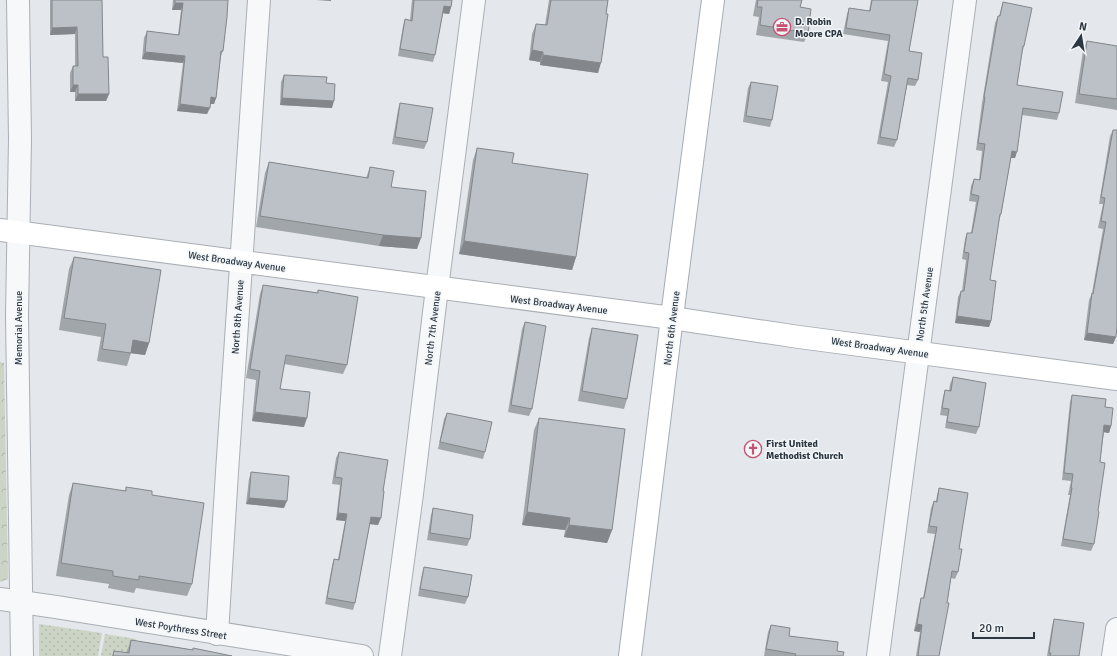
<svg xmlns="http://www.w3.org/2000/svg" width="1117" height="656" font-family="Signika,sans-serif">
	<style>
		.grass { fill: url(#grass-dots) }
		.park { fill: url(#park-crowns) }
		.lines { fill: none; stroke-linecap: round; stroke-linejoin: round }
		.minor-casing { stroke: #a9afb5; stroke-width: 24 }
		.secondary-casing { stroke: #a9afb5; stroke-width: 24 }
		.primary-casing { stroke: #a4adb5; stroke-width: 24 }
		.minor { stroke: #f6f8f9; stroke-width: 22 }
		.secondary { stroke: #fff; stroke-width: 22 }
		.primary { stroke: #fff; stroke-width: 22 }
		.wall { fill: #a1a6ab }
		.shaded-wall { fill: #83878b }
		.building { fill: #bbc1c7; stroke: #83878b }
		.labels { text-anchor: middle; stroke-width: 3; stroke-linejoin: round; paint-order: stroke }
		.poi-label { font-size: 10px; font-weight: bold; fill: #2c3742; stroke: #f3f6f8; text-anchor: start }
		.street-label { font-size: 10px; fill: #2c3742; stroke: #f3f6f8 }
	</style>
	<defs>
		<pattern id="grass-dots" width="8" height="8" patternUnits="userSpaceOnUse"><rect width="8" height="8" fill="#cbd4c5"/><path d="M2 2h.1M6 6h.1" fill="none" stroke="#aeb7aa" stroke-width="1.8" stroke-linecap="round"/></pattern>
		<pattern id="park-crowns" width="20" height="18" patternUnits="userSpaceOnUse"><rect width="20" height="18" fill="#cbd4c5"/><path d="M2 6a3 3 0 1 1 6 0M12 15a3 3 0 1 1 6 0" fill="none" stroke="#aeb7aa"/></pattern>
	</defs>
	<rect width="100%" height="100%" fill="#e4e7eb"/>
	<g class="grass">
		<path d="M39,624l63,9 -4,23h-59z"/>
		<path d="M105,634l31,5 -2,14 -8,3h-25z"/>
	</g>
	<path class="park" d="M0,362l4,1 4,216 -8,3z"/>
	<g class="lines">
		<defs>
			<g id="minor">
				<path d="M18,0l2,139 -3,177 5,340"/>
				<path d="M0,599l56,8 306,49"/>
				<path d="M217,634l10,-162 32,-472"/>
				<path d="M390,656l22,-162 25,-206 37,-288"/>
				<path d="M878,656l87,-656"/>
				<path d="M1113,656l4,-27"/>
			</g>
			<path id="secondary" d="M0,230l672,88 127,19 318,42"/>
			<path id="primary" d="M630,656l45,-363 38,-293"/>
		</defs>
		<use href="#minor" class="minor-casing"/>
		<use href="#secondary" class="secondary-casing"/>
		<use href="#primary" class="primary-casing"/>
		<use href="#minor" class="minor"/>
		<use href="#secondary" class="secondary"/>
		<use href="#primary" class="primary"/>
	</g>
	<g class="wall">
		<path d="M50,0h52l1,57 6,37 -3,7h-31v-9h-5v-19l3,-7h2v-32l-25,1z"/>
		<path d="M173,0h55l-5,51 -2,5 -5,42 -2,6h-4l-3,10 -30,-3 6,-48 -41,-4 2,-21 3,-7 31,4 3,-25h-9z"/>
		<path d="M412,0h40l-1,7 -2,7 -6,-1 -8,42 -2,7 -35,-6 5,-30 2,-7 5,1z"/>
		<path d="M549,0h59l-10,73 -58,-8v-3l-11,-2 3,-26 4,-10 9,1z"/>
		<path d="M756,0h46l-2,7 8,26 -4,9 -48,-7 3,-18 -6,-1z"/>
		<path d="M871,0h47l-9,51 9,29 -3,6 -8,-1 -10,55 -3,7 -17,-3 11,-62 -7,-1 7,-40 -45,-7 4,-20 2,-6 20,3z"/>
		<path d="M1003,2l21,44 -2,7 -5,32 42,28 -2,7 -35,-5 -7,43h-4l-10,56 -2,7 -9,59 1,41 -2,6 -34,-4 3,-26 3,-6h1l4,-31 -4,-1 3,-20 2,-6h4l5,-31 -7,-1 2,-15 3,-7 5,1 3,-29 -6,-1 6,-47 13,-80 3,-7h1z"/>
		<path d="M1087,41l30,5v64l-42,-7 8,-52z"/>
		<path d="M284,75l42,8 6,25 -52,-3 1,-23z"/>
		<path d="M751,82l21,38 -2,7 -27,-5 5,-34z"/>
		<path d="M400,103l27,39 -3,7 -32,-5 6,-34z"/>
		<path d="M1113,130l3,207 -3,7 -29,-4 5,-40 3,-7 11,-64 -5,-1 5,-24h-4l11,-68z"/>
		<path d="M477,148l35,15 64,94 -4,13 -113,-16 14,-94z"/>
		<path d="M269,162l97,16 4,-11 21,20 26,62 -38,-3 -123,-19 9,-54z"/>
		<path d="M74,257l75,86 -4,12 -14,-2 -4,13 -30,-5 4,-24 -42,-7 10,-61z"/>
		<path d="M263,285l54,8 1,-3 29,75 -4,9 -59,-10 -4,25 24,38 -52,-6 4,-41 -10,-2 14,-84z"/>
		<path d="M525,322l7,87 -3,7 -21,-4 14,-83z"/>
		<path d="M592,328l35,71 -3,10 -46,-8 11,-63z"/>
		<path d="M953,377l26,50 -3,7 -31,-6 2,-12 -7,-1 3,-18 2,-7 4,1 1,-7z"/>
		<path d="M1072,395l33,12 6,19 -2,7 -5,-1 -4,30 -6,82 -3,7 -30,-5 9,-51h-2l3,-14 -9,-1 8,-78z"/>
		<path d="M447,413l38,39 -2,7 -45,-10 6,-30z"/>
		<path d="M539,418l73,112 -5,13 -43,-6 1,-7 -43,-5 12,-95z"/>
		<path d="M339,452l44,39 -5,34 -8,-1 -15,79 -2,7 -28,-6 7,-38 2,-7h4l7,-38 -9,-1 4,-35 -8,-1 4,-26z"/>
		<path d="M251,472l33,36 -38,-4 3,-25z"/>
		<path d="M73,483l52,8 1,-4 26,8 40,89 -5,12 -51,-8 -2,5 -26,-5 1,-4 -53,-8 13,-81z"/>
		<path d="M939,488l20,61 -1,23 -3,7 -4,-1 -12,78h-23l4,-24 -6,-1 5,-26 2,-7h2l12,-64 -8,-1 4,-25 3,-7h2l1,-6z"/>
		<path d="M433,508l37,31 -3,7 -40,-6 4,-25z"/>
		<path d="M424,567l44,30 -3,7 -47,-8 4,-22z"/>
		<path d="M1054,619l25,37h-32l5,-30z"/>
		<path d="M771,625l18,11 54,20h-79l4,-24z"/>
		<path d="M131,640l101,16h-120l2,-5 12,2z"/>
	</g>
	<g class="shaded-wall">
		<path d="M316,0h15v1z"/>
		<path d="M175,3h8l-2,7h-9z"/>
		<path d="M444,6l7,1 -2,7 -8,-1z"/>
		<path d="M77,27l-2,7 -25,1 2,-7z"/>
		<path d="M532,50l11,2 -3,10 -11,-2z"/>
		<path d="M145,52l40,4 -2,7 -41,-4z"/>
		<path d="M543,55l58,8 -3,10 -58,-8z"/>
		<path d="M73,85h5l-3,7h-5z"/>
		<path d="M78,94h31l-3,7h-31z"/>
		<path d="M211,97l5,1 -2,6h-6z"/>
		<path d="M282,98l52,3 -2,7 -52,-3z"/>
		<path d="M180,104l30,4 -3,6 -30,-3z"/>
		<path d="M1012,151l5,1 -2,6h-5z"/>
		<path d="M383,235l38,3 -4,11 -38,-3z"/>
		<path d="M464,241l112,16 -4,13 -113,-16z"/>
		<path d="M957,316l34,5 -2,6 -34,-4z"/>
		<path d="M1087,333l29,4 -3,7 -29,-4z"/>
		<path d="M133,340l16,3 -4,12 -16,-2z"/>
		<path d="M255,412l52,6 -3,9 -52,-6z"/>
		<path d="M1104,425l7,1 -2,7 -7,-1z"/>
		<path d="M249,498l38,3 -3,7 -38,-4z"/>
		<path d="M527,512l43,6 -5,12 -43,-5z"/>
		<path d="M338,513l9,1 -2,7 -9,-1z"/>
		<path d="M371,517l10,1 -3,7 -9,-1z"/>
		<path d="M569,525l43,5 -5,13 -43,-6z"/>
		<path d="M917,624l5,1 -2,7 -6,-1z"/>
	</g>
	<g class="building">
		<path d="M52,0h50l1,57h5l1,37h-31v-9h-5v-19h5l-1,-39 -25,1z"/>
		<path d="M175,0h53l-1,17 -4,34h-2l-5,47 -5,-1 -1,11 -30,-4 5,-48 -40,-4 2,-21 32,4 4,-32h-8z"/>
		<path d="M414,0h38l-1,7 -7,-1 -9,49 -35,-6 5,-30 7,2z"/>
		<path d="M551,0h57l-2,14h2l-7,49 -58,-8v-3l-11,-2 4,-26 11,1z"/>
		<path d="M758,0h44l-2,7 11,2 -3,24 -48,-8 2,-18h-5z"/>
		<path d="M872,0h46l-9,51 13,2 -4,27 -10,-2 -11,62 -17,-3 11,-61 -7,-2 6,-39 -44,-7 3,-20 21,3z"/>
		<path d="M1003,2l29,6 -8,38h-1l-6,39 46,7 -4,21 -36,-5 -6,44 -5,-1 -11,63h-1l-10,66 6,1 -5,40 -34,-5 4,-25h3l5,-38 -5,-1 3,-19h5l7,-37 -8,-2 3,-15 6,1 5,-36 -7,-1 7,-46h-1l14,-81h2z"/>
		<path d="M1087,41l30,5v53l-38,-5z"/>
		<path d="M284,75l43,2 -1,6 9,1 -1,17 -52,-3z"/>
		<path d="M751,82l27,4 -6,34 -26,-4z"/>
		<path d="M400,103l33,5 -6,34 -32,-5z"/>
		<path d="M1113,130h4v196l-1,11 -29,-4 5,-40 1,1 13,-72 -5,-1 4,-23 -4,-1z"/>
		<path d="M477,148l37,5 -2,10 76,11 -12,83 -112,-16z"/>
		<path d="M269,162l99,16 2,-11 24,4 -3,16 35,4 -5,47 -38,-3 -123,-19z"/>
		<path d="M74,257l87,13 -12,73 -16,-3 -2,13 -29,-4 4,-25 -42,-6z"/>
		<path d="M263,285l55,8v-3l40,7 -11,68 -61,-10 -6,34 30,3 -3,26 -52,-6 5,-41 -10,-2z"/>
		<path d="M525,322l21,4 -14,83 -21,-4z"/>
		<path d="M592,328l46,7 -11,64 -45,-8z"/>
		<path d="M953,377l33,6 -7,44 -32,-5 2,-13 -7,-1 3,-18 6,1z"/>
		<path d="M1072,395l34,4 -1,8 8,1 -2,18 -7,-1 -4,37 5,1 -7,48 1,1 -5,32 -31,-5 9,-51h-1l2,-14 -9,-1z"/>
		<path d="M447,413l45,9 -7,30 -45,-10z"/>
		<path d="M539,418l86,11 -13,101 -43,-5 1,-7 -43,-6z"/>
		<path d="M339,452l49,8 -5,31h1l-3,27 -10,-1 -16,86 -28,-5 7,-39 5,1 8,-46 -9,-1 4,-35 -7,-1z"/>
		<path d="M251,472l38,4 -2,25 -38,-3z"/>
		<path d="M73,483l53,8v-4l26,4v4l52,8 -12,81 -53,-8v4l-26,-4v-5l-52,-8z"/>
		<path d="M939,488l29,5 -9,56h3l-4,23 -6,-1 -5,32h2l-10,53h-21l4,-31 -5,-1 4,-26h3l13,-71 -8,-1 5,-25 3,1z"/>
		<path d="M433,508l40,7 -3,24 -40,-6z"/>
		<path d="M424,567l48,8 -4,22 -48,-8z"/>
		<path d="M1054,619l30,4 -5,33h-29l1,-3h-2z"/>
		<path d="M771,625l19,3 -1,8 49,6 -1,9 7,1 -1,4h-48l1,-2 -30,-5z"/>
		<path d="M131,640l62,10v-2l39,8h-119l1,-5 15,2z"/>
	</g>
	<defs>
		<symbol id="office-ring" viewBox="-11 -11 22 22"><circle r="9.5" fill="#f3f6f8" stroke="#c55371" stroke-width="1.5"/><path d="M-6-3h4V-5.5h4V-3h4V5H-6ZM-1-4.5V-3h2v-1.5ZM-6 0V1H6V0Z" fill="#c55371"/></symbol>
		<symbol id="church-ring" viewBox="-11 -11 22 22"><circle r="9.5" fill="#f3f6f8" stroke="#c55371" stroke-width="1.5"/><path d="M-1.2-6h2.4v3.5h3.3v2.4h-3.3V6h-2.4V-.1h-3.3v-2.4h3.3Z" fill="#c55371"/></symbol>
	</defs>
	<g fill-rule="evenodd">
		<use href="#office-ring" x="772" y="17" width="20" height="20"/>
		<use href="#church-ring" x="743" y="439" width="20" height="20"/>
	</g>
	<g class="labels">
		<g class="poi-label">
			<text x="795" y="25">D. Robin<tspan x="795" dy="12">Moore CPA</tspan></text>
			<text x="766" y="447">First United<tspan x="766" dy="12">Methodist Church</tspan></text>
		</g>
		<g class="street-label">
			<text transform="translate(237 261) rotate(8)" y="4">West Broadway Avenue</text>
			<text transform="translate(559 304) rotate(7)" y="4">West Broadway Avenue</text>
			<text transform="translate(924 304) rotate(-82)" y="4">North 5th Avenue</text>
			<text transform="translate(237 317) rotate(-86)" y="4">North 8th Avenue</text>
			<text transform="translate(18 328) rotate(-90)" y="4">Memorial Avenue</text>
			<text transform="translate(432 328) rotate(-83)" y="4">North 7th Avenue</text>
			<text transform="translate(671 328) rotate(-83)" y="4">North 6th Avenue</text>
			<text transform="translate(880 347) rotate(8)" y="4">West Broadway Avenue</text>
			<text transform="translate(181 628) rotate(9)" y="4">West Poythress Street</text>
		</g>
	</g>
	<g transform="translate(1081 36) rotate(12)" stroke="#f3f6f8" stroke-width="3" paint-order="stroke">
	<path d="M0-3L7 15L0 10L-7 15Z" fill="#2c3742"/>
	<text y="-6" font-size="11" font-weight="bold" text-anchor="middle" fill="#2c3742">N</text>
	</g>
	<path d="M973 632v6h61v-6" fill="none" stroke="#2c3742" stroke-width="2"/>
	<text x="979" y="632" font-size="12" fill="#2c3742" stroke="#f3f6f8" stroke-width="3" paint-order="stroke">20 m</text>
</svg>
